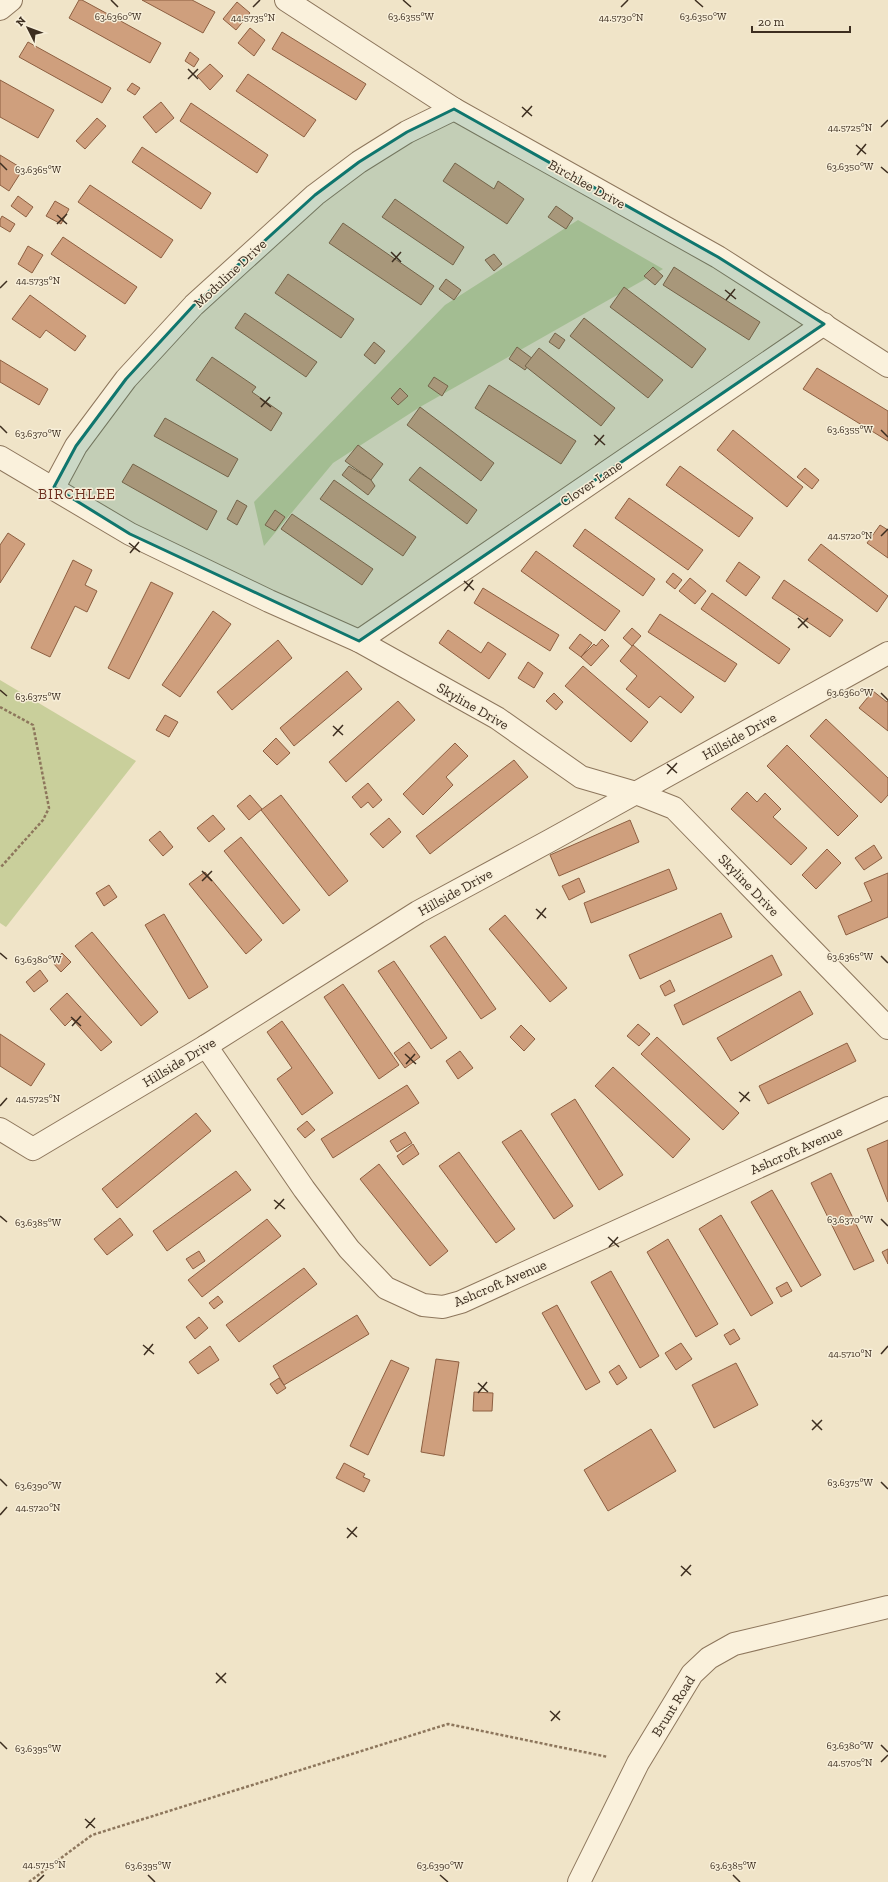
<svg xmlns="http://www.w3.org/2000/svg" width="888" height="1882" font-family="'Zilla Slab',serif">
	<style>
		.green { fill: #c9cf9b }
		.building { fill: #cf9f7d; stroke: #8d5f41 }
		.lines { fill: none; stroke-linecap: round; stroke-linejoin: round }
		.street-casing { stroke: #8d765c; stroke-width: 24 }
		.path { stroke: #8d765c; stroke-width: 2.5; stroke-dasharray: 3 2; stroke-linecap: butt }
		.street { stroke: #faf1dc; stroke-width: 22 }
		.marked { fill: #0f766e; fill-opacity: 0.2; stroke: #0f766e; stroke-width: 3; stroke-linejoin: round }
		.ticks { fill: none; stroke: #3d2e20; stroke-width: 1.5 }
		.labels { text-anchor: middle; stroke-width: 3; stroke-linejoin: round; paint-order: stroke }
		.street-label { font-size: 14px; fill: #3d2e20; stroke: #f7eed8 }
		.neighbourhood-label { font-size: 15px; letter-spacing: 1px; fill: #6b2e1e; stroke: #f7eed8 }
		.ticks-label { font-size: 10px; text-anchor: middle; fill: #3d2e20; stroke: #f7eed8; stroke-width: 3; stroke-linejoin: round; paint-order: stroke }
	</style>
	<rect width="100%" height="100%" fill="#f0e4c8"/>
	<g class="green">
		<path d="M578,220l85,49 -243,138 -87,56 -69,83 -10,-44 191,-197z"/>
		<path d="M0,680l136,81 -130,166 -6,-4z"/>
	</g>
	<g class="building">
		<path d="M79,0h3l79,43 -11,20 -81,-45z"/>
		<path d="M142,0h50l23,12 -12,21z"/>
		<path d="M237,2l13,11 -14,17 -13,-11z"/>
		<path d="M250,28l15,12 -11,16 -16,-13z"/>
		<path d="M282,32l84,52 -10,16 -84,-51z"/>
		<path d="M28,42l83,46 -9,15 -83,-46z"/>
		<path d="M190,52l9,7 -5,8 -9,-6z"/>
		<path d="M210,64l13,12 -13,14 -13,-14z"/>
		<path d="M248,74l68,46 -12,17 -68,-46z"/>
		<path d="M0,80l54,30 -16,28 -38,-21z"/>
		<path d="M132,83l8,5 -5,7 -8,-5z"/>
		<path d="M161,102l13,16 -18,15 -13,-16z"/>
		<path d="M191,103l77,52 -11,18 -77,-52z"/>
		<path d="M97,118l9,8 -21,23 -9,-8z"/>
		<path d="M142,147l69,46 -10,16 -69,-47z"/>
		<path d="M0,155l23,14 -14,22 -9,-6z"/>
		<path d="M455,163l39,26 4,-8 26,18 -17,25 -64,-43z"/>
		<path d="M90,185l83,55 -12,18 -83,-56z"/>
		<path d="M18,196l15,11 -7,10 -15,-11z"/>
		<path d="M395,199l69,48 -11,18 -71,-48z"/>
		<path d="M55,201l14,8 -8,15 -15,-8z"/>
		<path d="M556,206l17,12 -7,11 -18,-12z"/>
		<path d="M2,216l13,8 -5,8 -10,-6v-6z"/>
		<path d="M343,223l91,63 -13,19 -92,-62z"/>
		<path d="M63,237l74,50 -12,17 -74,-50z"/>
		<path d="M28,246l15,9 -11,18 -14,-9z"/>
		<path d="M494,254l8,10 -8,7 -9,-11z"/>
		<path d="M653,267l10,9 -8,9 -11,-9z"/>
		<path d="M674,267l86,55 -11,18 -86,-55z"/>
		<path d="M288,274l66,45 -13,19 -66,-45z"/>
		<path d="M446,279l15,11 -7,10 -15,-11z"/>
		<path d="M624,287l82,62 -14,19 -82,-61z"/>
		<path d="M30,295l56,41 -11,15 -29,-21 -6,8 -28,-19z"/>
		<path d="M245,313l72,49 -11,15 -71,-49z"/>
		<path d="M584,318l79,62 -15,18 -78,-62z"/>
		<path d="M555,333l10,7 -6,9 -10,-7z"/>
		<path d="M374,342l11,9 -10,13 -11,-9z"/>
		<path d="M517,347l16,12 -8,11 -16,-11z"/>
		<path d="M539,348l76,60 -14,18 -76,-60z"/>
		<path d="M212,357l44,30 -4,5 30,21 -11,18 -75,-51z"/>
		<path d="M0,360l48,29 -9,16 -39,-23z"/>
		<path d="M817,368l71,43v30l-85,-52z"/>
		<path d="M434,377l14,9 -6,10 -14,-10z"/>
		<path d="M489,385l87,56 -15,23 -86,-56z"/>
		<path d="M400,388l8,8 -10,9 -7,-7z"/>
		<path d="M420,407l74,56 -13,18 -74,-56z"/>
		<path d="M165,418l73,41 -10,18 -74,-41z"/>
		<path d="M733,430l70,57 -16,20 -70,-57z"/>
		<path d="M358,445l25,19 -12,16 -26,-19z"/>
		<path d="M133,464l84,47 -10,19 -85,-48z"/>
		<path d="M349,466l22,14 4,6 -7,9 -26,-20z"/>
		<path d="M680,466l73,52 -14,19 -73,-52z"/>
		<path d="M420,467l57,43 -10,14 -58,-44z"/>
		<path d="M805,468l14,12 -7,9 -15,-12z"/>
		<path d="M334,480l82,57 -13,19 -83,-57z"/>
		<path d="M629,498l74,52 -15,20 -73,-52z"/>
		<path d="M237,500l10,6 -10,19 -10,-6z"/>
		<path d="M275,510l10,7 -10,14 -10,-6z"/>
		<path d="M292,514l81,55 -11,16 -81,-56z"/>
		<path d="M880,525l8,5v28l-21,-15z"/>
		<path d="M585,529l70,50 -12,17 -70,-50z"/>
		<path d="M8,533l17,11 -25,39v-38z"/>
		<path d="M821,544l67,52 -11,16 -69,-52z"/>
		<path d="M536,551l84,60 -15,20 -84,-60z"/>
		<path d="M73,560l19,10 -7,15 12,6 -10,21 -12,-6 -25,51 -19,-9z"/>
		<path d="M739,562l21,15 -14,19 -20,-15z"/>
		<path d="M673,573l9,7 -7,9 -9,-7z"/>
		<path d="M690,578l16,13 -11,13 -16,-13z"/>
		<path d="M784,580l59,40 -13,17 -58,-39z"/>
		<path d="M151,582l22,11 -44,86 -21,-11z"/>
		<path d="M483,588l76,47 -9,16 -76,-48z"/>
		<path d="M712,593l78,56 -11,15 -78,-55z"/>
		<path d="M213,611l18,13 -51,73 -18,-12z"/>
		<path d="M660,614l77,50 -12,18 -77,-50z"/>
		<path d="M632,628l9,8 -9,10 -9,-8z"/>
		<path d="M448,630l33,23 7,-11 18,12 -17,25 -50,-36z"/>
		<path d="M580,634l12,9 -11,14 -12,-9z"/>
		<path d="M602,639l7,7 -18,20 -10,-9 13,-13 2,2z"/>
		<path d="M278,640l14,18 -60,52 -15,-18z"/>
		<path d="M633,645l61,52 -13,16 -21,-17 -11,12 -23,-19 11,-13 -17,-15z"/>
		<path d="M528,662l15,11 -9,15 -16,-10z"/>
		<path d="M583,666l65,56 -17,20 -66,-56z"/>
		<path d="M347,671l15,18 -68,57 -14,-18z"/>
		<path d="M873,691l14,11 1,-2v31l-29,-23z"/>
		<path d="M554,693l9,9 -7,8 -10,-9z"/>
		<path d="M398,701l17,19 -69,62 -17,-20z"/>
		<path d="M165,715l13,7 -9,15 -13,-7z"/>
		<path d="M826,719l62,59v17l-7,8 -71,-67z"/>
		<path d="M276,738l14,15 -13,12 -14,-14z"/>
		<path d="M455,743l13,13 -22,21 7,8 -30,30 -20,-21z"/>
		<path d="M787,745l71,71 -20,20 -71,-70z"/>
		<path d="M514,760l14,17 -98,77 -14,-18z"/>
		<path d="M368,783l14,17 -9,8 -5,-6 -7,6 -9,-11z"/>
		<path d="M747,792l10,10 8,-9 16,16 -8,8 34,31 -16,17 -60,-56z"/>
		<path d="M250,795l12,14 -13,11 -12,-14z"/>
		<path d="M281,795l67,86 -19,15 -68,-86z"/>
		<path d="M213,815l12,14 -16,13 -12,-14z"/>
		<path d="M389,818l12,14 -18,16 -13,-14z"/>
		<path d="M630,820l9,22 -80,34 -9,-21z"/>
		<path d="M160,831l13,16 -10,9 -14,-16z"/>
		<path d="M241,837l59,73 -17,14 -59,-73z"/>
		<path d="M874,845l8,13 -18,12 -9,-12z"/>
		<path d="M827,849l14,14 -25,26 -14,-14z"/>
		<path d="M669,869l8,20 -86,34 -7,-20z"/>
		<path d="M205,872l57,68 -16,14 -57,-70z"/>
		<path d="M888,873v44l-42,18 -8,-19 34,-15 -8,-18z"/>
		<path d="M579,878l6,14 -16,8 -7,-14z"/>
		<path d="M109,885l8,12 -13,9 -8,-13z"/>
		<path d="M721,913l11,24 -92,42 -11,-24z"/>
		<path d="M164,914l44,73 -19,12 -44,-74z"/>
		<path d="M505,915l62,73 -17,14 -61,-73z"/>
		<path d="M92,932l66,80 -17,14 -66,-80z"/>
		<path d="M445,936l51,73 -15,10 -51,-73z"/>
		<path d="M62,953l9,9 -10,10 -8,-9z"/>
		<path d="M772,955l10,20 -99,50 -9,-20z"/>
		<path d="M394,961l53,77 -16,11 -53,-78z"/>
		<path d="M40,970l8,11 -14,11 -8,-10z"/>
		<path d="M670,980l5,11 -10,5 -5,-10z"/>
		<path d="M343,984l56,81 -20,14 -55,-82z"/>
		<path d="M800,991l13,23 -82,47 -14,-23z"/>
		<path d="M67,993l45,49 -11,9 -29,-32 -7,7 -15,-17z"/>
		<path d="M282,1021l51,72 -31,22 -25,-36 15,-11 -25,-36z"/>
		<path d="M638,1024l12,10 -11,12 -12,-10z"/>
		<path d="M521,1025l14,14 -11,12 -14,-14z"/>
		<path d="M0,1034l45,30 -14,22 -31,-20z"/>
		<path d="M657,1037l82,76 -16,17 -82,-76z"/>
		<path d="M409,1042l11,15 -15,11 -11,-15z"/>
		<path d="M847,1043l9,18 -88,43 -9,-18z"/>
		<path d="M460,1051l13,17 -15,11 -12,-18z"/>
		<path d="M613,1067l77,72 -17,19 -78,-72z"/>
		<path d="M407,1085l12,18 -86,55 -12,-19z"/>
		<path d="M575,1099l48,76 -24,15 -48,-76z"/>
		<path d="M196,1113l15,18 -94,77 -15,-19z"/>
		<path d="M307,1121l8,9 -10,8 -8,-9z"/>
		<path d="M521,1130l52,76 -19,13 -52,-77z"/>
		<path d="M405,1132l7,11 -15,9 -7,-11z"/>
		<path d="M888,1140v62l-21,-53z"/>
		<path d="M413,1144l6,10 -16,11 -6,-9z"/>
		<path d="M459,1152l56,77 -19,14 -57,-77z"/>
		<path d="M379,1164l69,87 -18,15 -70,-87z"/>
		<path d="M236,1171l15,19 -84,61 -14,-20z"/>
		<path d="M831,1173l43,88 -20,9 -43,-87z"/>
		<path d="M772,1190l49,85 -20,12 -50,-85z"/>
		<path d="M721,1215l52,88 -22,13 -52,-87z"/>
		<path d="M120,1218l13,17 -26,20 -13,-16z"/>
		<path d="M267,1219l14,17 -79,61 -14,-17z"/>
		<path d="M668,1239l50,85 -22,13 -49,-85z"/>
		<path d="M888,1249v15l-6,-12z"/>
		<path d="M199,1251l6,10 -12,8 -7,-10z"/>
		<path d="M304,1268l13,16 -78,58 -13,-17z"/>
		<path d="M611,1271l48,85 -19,12 -49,-86z"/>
		<path d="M787,1282l5,9 -11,6 -5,-9z"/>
		<path d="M218,1296l5,6 -9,7 -5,-6z"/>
		<path d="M557,1305l43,77 -14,8 -44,-77z"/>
		<path d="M357,1315l12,19 -85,51 -11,-19z"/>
		<path d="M199,1317l9,11 -13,11 -9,-12z"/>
		<path d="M734,1329l6,10 -10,6 -6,-10z"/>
		<path d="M681,1343l11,16 -16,11 -11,-17z"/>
		<path d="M210,1346l9,14 -21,14 -9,-12z"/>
		<path d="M436,1359l23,3 -15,94 -23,-4z"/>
		<path d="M391,1360l18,8 -41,87 -18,-9z"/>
		<path d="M736,1363l22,42 -44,23 -22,-43z"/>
		<path d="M619,1365l8,13 -10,7 -8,-13z"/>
		<path d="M279,1378l7,10 -9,6 -7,-10z"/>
		<path d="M474,1392l19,1 -1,18h-19z"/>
		<path d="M651,1429l25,42 -68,40 -24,-41z"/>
		<path d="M344,1463l21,11 -2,3 7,3 -6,12 -28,-14z"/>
	</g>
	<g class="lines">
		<defs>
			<g id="street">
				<path d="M286,0l168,109 264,148 170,109"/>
				<path d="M0,9l11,-9"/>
				<path d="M0,457l130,77 139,67 90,40 138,77 84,59 55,16 38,15 214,220"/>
				<path d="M54,487l22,-41 50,-67 68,-74 121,-110 44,-33 48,-30 47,-23"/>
				<path d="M359,641l465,-317"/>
				<path d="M206,1046l98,143 45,60 37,39 37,17 20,2 18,-5 427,-194"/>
				<path d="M0,1129l33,20 173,-103 212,-134 133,-72 337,-187"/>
				<path d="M579,1882l59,-119 54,-89 17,-16 25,-14 154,-37"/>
			</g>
		</defs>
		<use href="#street" class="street-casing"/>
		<g class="path">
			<path d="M0,707l33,18 16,83 -6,12 -43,48"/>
			<path d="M29,1882l63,-47 356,-111 160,33"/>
		</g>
		<use href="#street" class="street"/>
	</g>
	<path class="marked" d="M454,109l264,148 106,67 -465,317 -229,-107 -76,-47 22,-41 50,-67 68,-74 121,-110 44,-33 48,-30z"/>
	<path class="ticks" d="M111,0l7,7M403,0l8,7M695,0l8,7M253,7l7,-7M621,7l7,-7M188,69l10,10M188,79l10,-10M522,107l10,9M522,117l10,-11M881,127l7,-7M856,145l10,9M857,155l9,-11M0,163l7,7M881,167l7,6M57,215l10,9M57,224l10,-10M391,252l10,10M392,262l9,-10M0,288l7,-7M725,290l11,9M726,300l9,-11M260,398l11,9M261,407l9,-10M0,426l7,7M881,430l7,7M594,435l11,10M595,445l9,-10M881,536l7,-7M129,543l11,9M130,553l9,-11M464,581l10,9M464,591l9,-11M798,618l10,10M798,628l10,-10M0,690l7,6M881,693l7,7M333,726l10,9M333,736l10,-11M667,764l10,9M667,774l10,-11M202,871l10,10M202,881l10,-10M536,909l10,9M537,919l9,-11M0,953l7,6M881,956l7,7M71,1017l10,9M72,1026l9,-10M405,1054l11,10M406,1064l9,-10M739,1092l11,9M740,1102l9,-10M0,1106l7,-8M274,1200l11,9M275,1209l9,-10M0,1216l7,6M881,1219l7,7M608,1237l11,10M609,1247l9,-10M143,1345l11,9M881,1354l7,-8M144,1355l9,-11M478,1383l10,9M478,1393l9,-11M812,1420l10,10M812,1430l10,-10M0,1479l7,7M881,1482l7,7M0,1515l7,-8M347,1528l10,9M347,1538l10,-11M681,1566l10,9M681,1576l10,-11M216,1673l10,10M216,1683l10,-10M550,1711l10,9M551,1721l9,-10M0,1742l7,7M881,1745l7,7M881,1762l7,-7M85,1819l10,9M86,1828l9,-10M148,1875l7,7M440,1875l8,7M733,1875l7,7M37,1882l7,-7"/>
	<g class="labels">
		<g class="street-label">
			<text transform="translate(587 184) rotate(29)" y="5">Birchlee Drive</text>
			<text transform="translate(230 273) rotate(-43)" y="5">Moduline Drive</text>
			<text transform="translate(591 483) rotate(-34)" y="5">Clover Lane</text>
			<text transform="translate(473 706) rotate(30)" y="5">Skyline Drive</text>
			<text transform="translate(739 736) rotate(-29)" y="5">Hillside Drive</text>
			<text transform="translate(749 885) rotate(46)" y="5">Skyline Drive</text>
			<text transform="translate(455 892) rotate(-29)" y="5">Hillside Drive</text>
			<text transform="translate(179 1062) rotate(-31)" y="5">Hillside Drive</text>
			<text transform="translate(796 1150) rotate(-24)" y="5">Ashcroft Avenue</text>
			<text transform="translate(500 1283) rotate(-23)" y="5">Ashcroft Avenue</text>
			<text transform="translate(673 1706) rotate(-58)" y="5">Brunt Road</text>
		</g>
		<g class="neighbourhood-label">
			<text x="77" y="499">BIRCHLEE</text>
		</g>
	</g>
	<g class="ticks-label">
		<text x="118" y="20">63.6360°W</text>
		<text x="411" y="20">63.6355°W</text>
		<text x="703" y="20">63.6350°W</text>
		<text x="253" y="21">44.5735°N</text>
		<text x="621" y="21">44.5730°N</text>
		<text x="850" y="131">44.5725°N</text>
		<text x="850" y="170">63.6350°W</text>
		<text x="38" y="173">63.6365°W</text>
		<text x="38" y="284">44.5735°N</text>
		<text x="850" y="433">63.6355°W</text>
		<text x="38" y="437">63.6370°W</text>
		<text x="850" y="539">44.5720°N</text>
		<text x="850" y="696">63.6360°W</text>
		<text x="38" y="700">63.6375°W</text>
		<text x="850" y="960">63.6365°W</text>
		<text x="38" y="963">63.6380°W</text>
		<text x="38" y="1102">44.5725°N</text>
		<text x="850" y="1223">63.6370°W</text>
		<text x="38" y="1226">63.6385°W</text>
		<text x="850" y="1357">44.5710°N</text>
		<text x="850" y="1486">63.6375°W</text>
		<text x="38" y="1489">63.6390°W</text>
		<text x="38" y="1511">44.5720°N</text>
		<text x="850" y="1749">63.6380°W</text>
		<text x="38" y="1752">63.6395°W</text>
		<text x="850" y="1766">44.5705°N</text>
		<text x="44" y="1868">44.5715°N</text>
		<text x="148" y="1869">63.6395°W</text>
		<text x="440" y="1869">63.6390°W</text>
		<text x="733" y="1869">63.6385°W</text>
	</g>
	<g transform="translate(28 28) rotate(312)" stroke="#f7eed8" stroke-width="3" paint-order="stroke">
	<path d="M0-3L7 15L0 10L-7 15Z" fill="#3d2e20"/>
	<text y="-6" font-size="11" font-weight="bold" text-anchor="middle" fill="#3d2e20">N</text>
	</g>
	<path d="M752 26v6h98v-6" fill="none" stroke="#3d2e20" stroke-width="2"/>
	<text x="758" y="26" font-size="12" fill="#3d2e20" stroke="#f7eed8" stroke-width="3" paint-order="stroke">20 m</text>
</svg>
